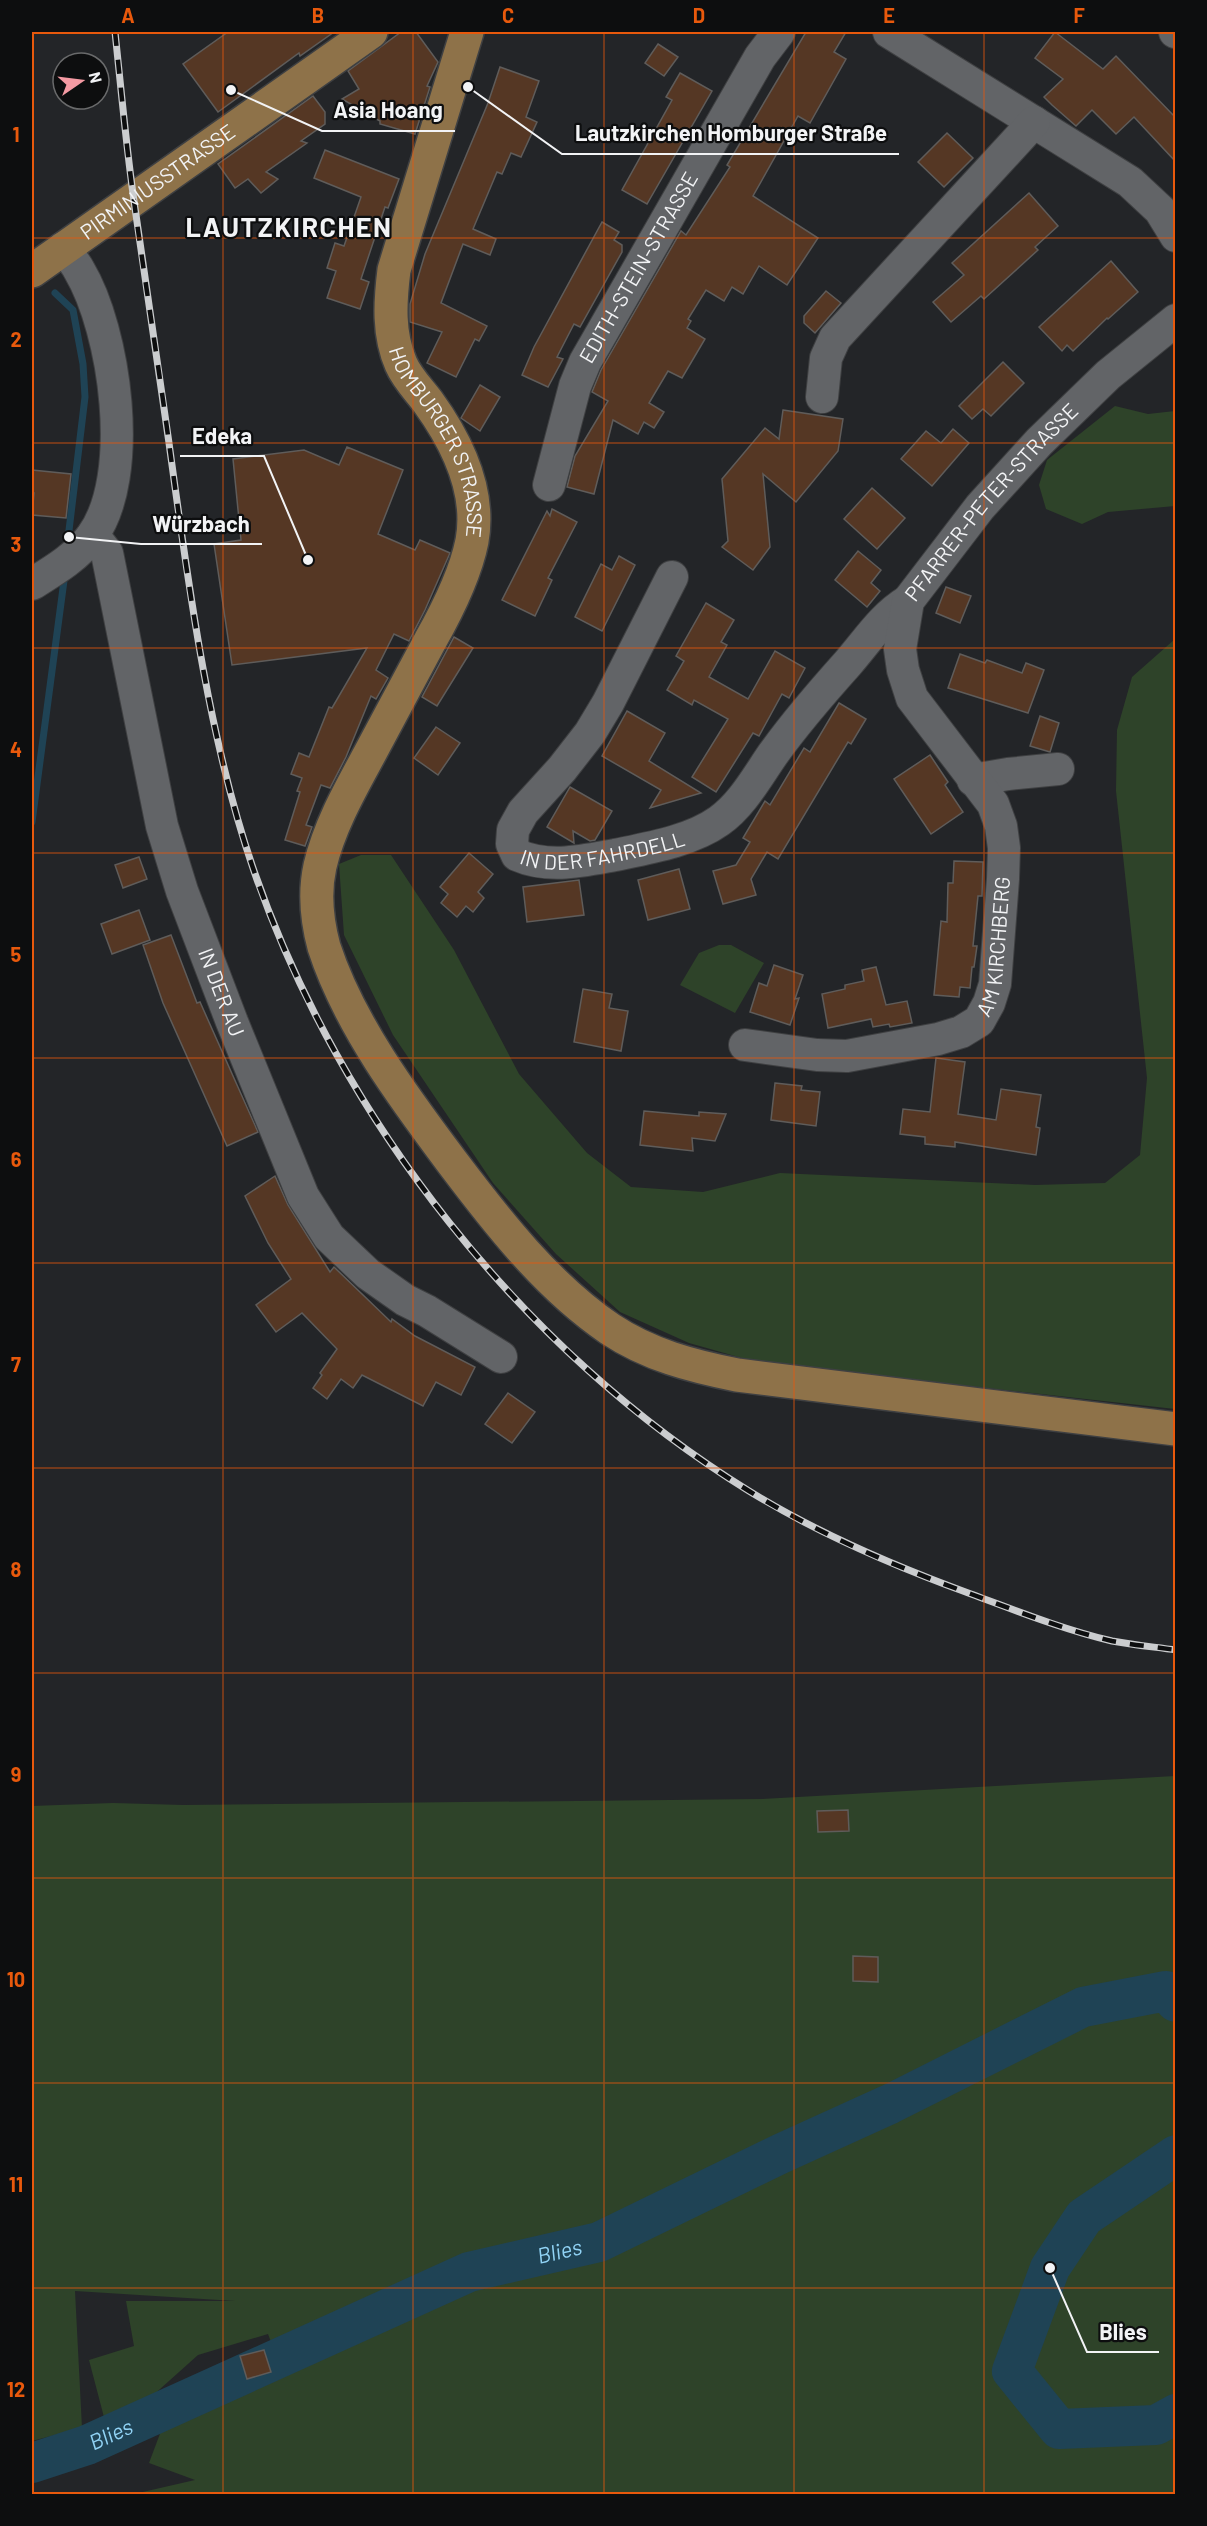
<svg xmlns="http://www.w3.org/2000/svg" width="1207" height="2526" font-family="Barlow,sans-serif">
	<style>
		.green { fill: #2e4329 }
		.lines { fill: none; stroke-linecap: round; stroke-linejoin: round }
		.stream { stroke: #1f4355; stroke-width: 7 }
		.river { stroke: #1f4355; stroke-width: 40 }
		.building { fill: #553724; stroke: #5f5c5a; stroke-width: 1.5 }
		.minor-casing { stroke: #3f4042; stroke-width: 34 }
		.major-casing { stroke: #3f4042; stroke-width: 36 }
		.minor { stroke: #626467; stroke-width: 32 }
		.major { stroke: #8e7249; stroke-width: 33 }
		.rail-casing { stroke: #cbcdcf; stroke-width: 7 }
		.rail { stroke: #0d0e0f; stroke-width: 4.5; stroke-dasharray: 14; stroke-linecap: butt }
		.grid { fill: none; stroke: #e8590c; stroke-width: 1.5; stroke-opacity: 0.55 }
		.labels { text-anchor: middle; stroke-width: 4.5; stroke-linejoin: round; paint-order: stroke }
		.street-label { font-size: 21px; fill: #f2f3f5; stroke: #0d0e0f }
		.water-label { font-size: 22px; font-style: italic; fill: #91d3f5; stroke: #0d0e0f }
		.district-label { font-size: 27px; font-weight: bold; letter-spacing: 1.5px; fill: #f2f3f5; stroke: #0d0e0f }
		.leader { fill: none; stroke: #f2f3f5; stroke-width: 2 }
		.callout-dot { fill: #f2f3f5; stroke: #0d0e0f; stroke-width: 2 }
		.callout-label { font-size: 22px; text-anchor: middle; font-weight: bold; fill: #f2f3f5; stroke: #0d0e0f; stroke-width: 4.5; stroke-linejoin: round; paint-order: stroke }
		.neatline { fill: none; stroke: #e8590c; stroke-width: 2 }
		.grid-label { font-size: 20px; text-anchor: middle; font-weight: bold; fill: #e8590c }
	</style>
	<rect width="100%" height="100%" fill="#232528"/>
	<g class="green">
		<path d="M1115,406l33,8 27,-3v95l-67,6 -26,12 -36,-15 -7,-24 8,-25z"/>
		<path d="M1175,639v770l-419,-47 -67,-19 -69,-31 -64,-58 -63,-71 -100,-148 -49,-100 -5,-71 22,-9h30l63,95 65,124 68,79 44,34 72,5 77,-19 255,12 70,-2 35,-28 7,-77 -31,-287 1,-61 15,-53z"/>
		<path d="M719,945h12l33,18 -29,50 -55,-28 19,-32z"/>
		<path d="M1175,1776v718h-1041l61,-14 -46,-17 12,-32 123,-54 -16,-43 -70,21 -48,43 -45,23 -16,-61 45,-14 -8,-45h109l-160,-10 7,137 -50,13v-635l81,-3 70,2 579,-6z"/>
	</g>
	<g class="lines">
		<g class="stream">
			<path d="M55,293l18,17 10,54 2,33 -18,150"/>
			<path d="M32,822l33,-249"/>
		</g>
		<g class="river">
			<path d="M1176,2155l-92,62 -34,51 -38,103 47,58 97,-4 20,-11"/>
			<path id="s1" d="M32,2463l55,-18 382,-173 130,-30 181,-88 110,-50 193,-97 83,-16 10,11"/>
		</g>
	</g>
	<g class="building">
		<path d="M228,32h106l-34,24 -1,-3 -81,59 -35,-48z"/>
		<path d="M401,32h15l22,30 -11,24 3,1 -15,47 -35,-10v-3l-38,-22 17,-10 -11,-18z"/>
		<path d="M806,32h40l-12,20 12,7 -36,64 -12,-7 -45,80 65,42 -31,47 -28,-19 -16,28 -11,-7 -8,14 -18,-11 -18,29 3,2 -4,7 18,11 -23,39 -14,-7 -19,32 15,9 -10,16 -10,-6 -6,12 -25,-14 -19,74 -27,-7 8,-31 33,-55 -16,-9 9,-22 80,-139 5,4 44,-68 -3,-2z"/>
		<path d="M1055,32l48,37 13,-13 60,62v44l-42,-45 -18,17 -24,-24 -16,16 -24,-21 -8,-8 19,-18 -28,-21z"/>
		<path d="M658,44l20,13 -14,19 -19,-13z"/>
		<path d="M500,67l39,14 -13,36 11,5 -16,35 -10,-4 -9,21 -5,-2 -24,57 23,10 -6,16 -27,-11 -22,59 46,23 -8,15 -4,-2 -19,38 -29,-14 15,-31 -32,-10v-18l15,-50 63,-151z"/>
		<path d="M680,73l32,18 -65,113 -25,-14 50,-90 -6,-3z"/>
		<path d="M313,96l12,16v12l-24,17 6,2 -41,29 12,7 -17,14 -13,-14 -13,9 -17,-24z"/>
		<path d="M947,133l26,25 -29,29 -26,-25z"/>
		<path d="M325,150l74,29 -11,29 -3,-1 -24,72 8,3 -9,27 -33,-11 9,-27 -9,-3 8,-25 9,3 17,-49 -47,-19z"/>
		<path d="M1029,193l29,33 -23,21 3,3 -54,49 -3,-3 -30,26 -18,-20 31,-27 -12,-12z"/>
		<path d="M602,222l17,10 -5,8 8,5v7l-42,75 -6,-3 -17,33 6,2 -15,28 -26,-12 12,-28z"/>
		<path d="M1111,261l27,31 -30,27 -1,-1 -34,33 -6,-6 -5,6 -23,-24z"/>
		<path d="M826,291l15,12 -26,30 -11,-10v-7z"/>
		<path d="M1003,362l21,21 -33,33 -8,-7 -11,10 -13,-13z"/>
		<path d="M480,385l20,12 -20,34 -19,-13z"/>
		<path d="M783,410l60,9 -5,32 -42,51 -33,-28 7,73 -17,23 -31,-23 6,-6 -6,-62 43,-51 14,11z"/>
		<path d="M953,429l16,14 -37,43 -31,-27 25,-28 15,12z"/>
		<path d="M347,447l56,23 -25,64 37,16 5,-10 30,13 -25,57 -16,31 -15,-7 -18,36 12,8 -12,21 -5,-3 -25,61 -16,31 -9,-3 -15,40 6,2 -7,19 -20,-6 15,-48 -3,-1 5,-13 -11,-4 8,-21 10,4 20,-50 3,1 35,-60 -135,17 -18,-121 27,-4 -8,-81 71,-9 35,15z"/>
		<path d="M32,470l39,4 -5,44 -34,-3 2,-22h-2z"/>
		<path d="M872,488l33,30 -28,31 -33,-30z"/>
		<path d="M552,509l25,13 -29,56 4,2 -17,36 -33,-16 45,-89 3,5z"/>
		<path d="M858,551l23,19 -10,13 9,8 -13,16 -32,-27z"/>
		<path d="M619,556l16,9 -33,66 -27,-14 26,-53 11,6z"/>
		<path d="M946,587l25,9 -11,27 -24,-10z"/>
		<path d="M706,603l28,17 -13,22 6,3 -18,32 39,22 27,-48 30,17 -16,30 -7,-4 -23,42 -6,-3 -37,59 -24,-15 36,-58 -34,-19 -2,5 -25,-15 17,-29 -8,-5z"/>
		<path d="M454,637l19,11 -36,58 -15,-9z"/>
		<path d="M960,654l25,9 2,-3 35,13 4,-10 18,7 -16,43 -80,-25z"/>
		<path d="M839,703l27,16 -15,25 -3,-2 -70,117 -11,-7 -16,27 5,16 -33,9 -10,-33 23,-6 14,-23 -7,-4 22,-37 5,4 34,-57 6,4z"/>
		<path d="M627,711l38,22 -16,28 52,32 -51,15 11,-18 -59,-34z"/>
		<path d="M1040,716l19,7 -9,29 -20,-6z"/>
		<path d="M436,727l24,16 -22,32 -24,-17z"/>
		<path d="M930,755l18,27 -3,3 18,27 -32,22 -37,-55z"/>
		<path d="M570,787l42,24 -17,29 -5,1 -17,-10 1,12 -27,-16z"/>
		<path d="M469,853l24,21 -15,18 6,6 -11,14 -7,-6 -9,11 -16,-14 7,-9 -8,-7z"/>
		<path d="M139,857l8,22 -24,9 -8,-23z"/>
		<path d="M954,861l29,1 -1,34h-4l-5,50h4l-3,21h-2l-2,21 -10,-1 -1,10 -25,-2 7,-74 6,1 1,-39h5z"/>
		<path d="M679,869l11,40 -42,11 -10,-40z"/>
		<path d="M579,880l5,35 -57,7 -4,-35z"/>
		<path d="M139,910l11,30 -38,14 -11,-30z"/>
		<path d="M171,935l26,68 3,-1 58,130 -31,14 -64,-143 -20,-58z"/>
		<path d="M774,965l29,10 -8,24 4,-1 -9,27 -40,-13 9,-29 8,3z"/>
		<path d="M876,967l10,38 21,-4 5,22 -22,4 -1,-3 -16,3 -2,-8 -43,9 -6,-34 23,-5v-4l19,-4 -2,-11z"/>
		<path d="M583,989l29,5 -3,14 19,3 -7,40 -47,-9z"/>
		<path d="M936,1058l29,4 -7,52 38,6 5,-31 40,6 -5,32 4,1 -4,27 -81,-13v5l-30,-3v-7l-25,-3 3,-25 27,3z"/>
		<path d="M775,1083l27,3 -1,4 19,2 -4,34 -45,-6z"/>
		<path d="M644,1111l55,5v-4l27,2 -11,27 -23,-3 1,13 -53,-6z"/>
		<path d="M275,1176l13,29 42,67 4,-5 57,55 1,-3 23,17 60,31 -14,28 -25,-13 -13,24 -61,-31 -9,13 -12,-9 -14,20 -14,-11 9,-13 -2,-2 17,-24 -35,-36 -26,19 -20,-27 35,-26 -23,-36 -23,-47z"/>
		<path d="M508,1393l27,19 -23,31 -27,-19z"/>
		<path d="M848,1810l1,21 -31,1 -1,-21z"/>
		<path d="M853,1956l25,1v25l-25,-1z"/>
		<path d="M264,2350l7,22 -24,7 -7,-23z"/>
	</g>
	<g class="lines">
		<defs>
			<g id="minor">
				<path d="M889,32l241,150 30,28 16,26"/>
				<path d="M1175,32h1"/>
				<path d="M822,397l4,-39 9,-20 199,-216"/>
				<path id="s2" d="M549,485l26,-99 10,-24 175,-305 19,-25"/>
				<path id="s3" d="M93,535l14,18 55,273 20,65 50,131 71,174 26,41 39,37 37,26 22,11 74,46"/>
				<path id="s4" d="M672,577l-64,126 -18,30 -28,36 -39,43 -10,18 -1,14 5,11c32,14 65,6 98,0 34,-7 76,-14 104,-34 23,-16 38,-44 54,-67 23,-32 49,-62 75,-91 20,-23 34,-46 60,-62"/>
				<path d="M32,584c21,-13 45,-27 60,-48 44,-60 23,-206 -13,-266 -4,-8 -11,-15 -16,-22"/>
				<path d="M973,780l35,-6 50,-5"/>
				<path id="s5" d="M745,1045l72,10 30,1 91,-17 23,-7 18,-11 10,-18 6,-19 8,-105 1,-31 -3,-22 -8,-22 -81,-106 -9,-28 -3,-21 8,-48 72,-94 59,-65 69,-67 68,-55"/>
			</g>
			<g id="major">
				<path id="s6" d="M467,32l-73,238c-4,32 -6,64 7,94 6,14 18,26 27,38 29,40 53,89 44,139 -7,35 -25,70 -42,100 -20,38 -41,76 -61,114 -19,35 -40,72 -49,111 -6,27 -3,55 4,81 25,77 80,151 128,215 46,61 95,124 158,167 39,26 82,37 127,46l439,54"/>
				<path id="s7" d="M32,271l339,-239"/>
			</g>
		</defs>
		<use href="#minor" class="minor-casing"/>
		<use href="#major" class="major-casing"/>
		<use href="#minor" class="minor"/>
		<use href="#major" class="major"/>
		<defs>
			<path id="rail" d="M115,32c6,56 11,113 19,169 11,81 24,161 35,242 19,139 39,295 85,428 86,249 270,482 495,620 70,43 145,75 222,103 46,17 94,36 141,47 21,4 43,6 64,9"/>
		</defs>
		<use href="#rail" class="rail-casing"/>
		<use href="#rail" class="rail"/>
	</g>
	<path class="grid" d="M223,32v2462M413,32v2462M604,32v2462M794,32v2462M984,32v2462M32,238h1144M32,443h1144M32,648h1144M32,853h1144M32,1058h1144M32,1263h1144M32,1468h1144M32,1673h1144M32,1878h1144M32,2083h1144M32,2288h1144"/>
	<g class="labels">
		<g class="street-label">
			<text dy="7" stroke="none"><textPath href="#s7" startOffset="154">PIRMINIUSSTRASSE</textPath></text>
			<text dy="7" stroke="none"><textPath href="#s2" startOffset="237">EDITH-STEIN-STRASSE</textPath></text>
			<text dy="7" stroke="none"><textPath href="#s6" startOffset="432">HOMBURGER STRASSE</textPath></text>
			<text dy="7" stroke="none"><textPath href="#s5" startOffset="825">PFARRER-PETER-STRASSE</textPath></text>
			<text dy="7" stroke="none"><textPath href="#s4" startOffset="414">IN DER FAHRDELL</textPath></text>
			<text dy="7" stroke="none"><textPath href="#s5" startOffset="318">AM KIRCHBERG</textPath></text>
			<text dy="7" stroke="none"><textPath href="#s3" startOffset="478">IN DER AU</textPath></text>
		</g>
		<g class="water-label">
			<text dy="8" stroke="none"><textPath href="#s1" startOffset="570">Blies</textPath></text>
			<text dy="8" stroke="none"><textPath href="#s1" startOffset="84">Blies</textPath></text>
		</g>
		<g class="district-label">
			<text x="289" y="237">LAUTZKIRCHEN</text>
		</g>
	</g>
	<path class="leader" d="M231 90L322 131H455M468 87L562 154H899M308 560L264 456H180M69 537L141 544H262M1050 2268L1087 2352H1159"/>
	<g class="callout-dot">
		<circle cx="231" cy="90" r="6"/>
		<circle cx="468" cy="87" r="6"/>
		<circle cx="308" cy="560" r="6"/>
		<circle cx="69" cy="537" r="6"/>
		<circle cx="1050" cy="2268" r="6"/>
	</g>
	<g class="callout-label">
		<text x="388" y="118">Asia Hoang</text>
		<text x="731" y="141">Lautzkirchen Homburger Straße</text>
		<text x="222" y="444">Edeka</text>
		<text x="201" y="532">Würzbach</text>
		<text x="1123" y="2340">Blies</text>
	</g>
	<rect width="1207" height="2526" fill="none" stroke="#0d0e0f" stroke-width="66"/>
	<g transform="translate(81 81) rotate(76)"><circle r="28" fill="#0d0e0f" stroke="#696a6b" stroke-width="1.5"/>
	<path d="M0-4.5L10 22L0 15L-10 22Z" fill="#f49aa3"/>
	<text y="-9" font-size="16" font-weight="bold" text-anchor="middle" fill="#f2f3f5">N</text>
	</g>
	<rect x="33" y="33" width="1141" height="2460" class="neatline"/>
	<g class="grid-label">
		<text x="128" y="23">A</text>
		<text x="318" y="23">B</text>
		<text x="508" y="23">C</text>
		<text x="699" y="23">D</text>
		<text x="889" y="23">E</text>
		<text x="1079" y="23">F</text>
		<text x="16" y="142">1</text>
		<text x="16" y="347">2</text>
		<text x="16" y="552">3</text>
		<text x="16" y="757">4</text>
		<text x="16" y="962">5</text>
		<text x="16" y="1167">6</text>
		<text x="16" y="1372">7</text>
		<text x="16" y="1577">8</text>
		<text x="16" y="1782">9</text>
		<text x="16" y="1987">10</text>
		<text x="16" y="2192">11</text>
		<text x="16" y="2397">12</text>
	</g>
</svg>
